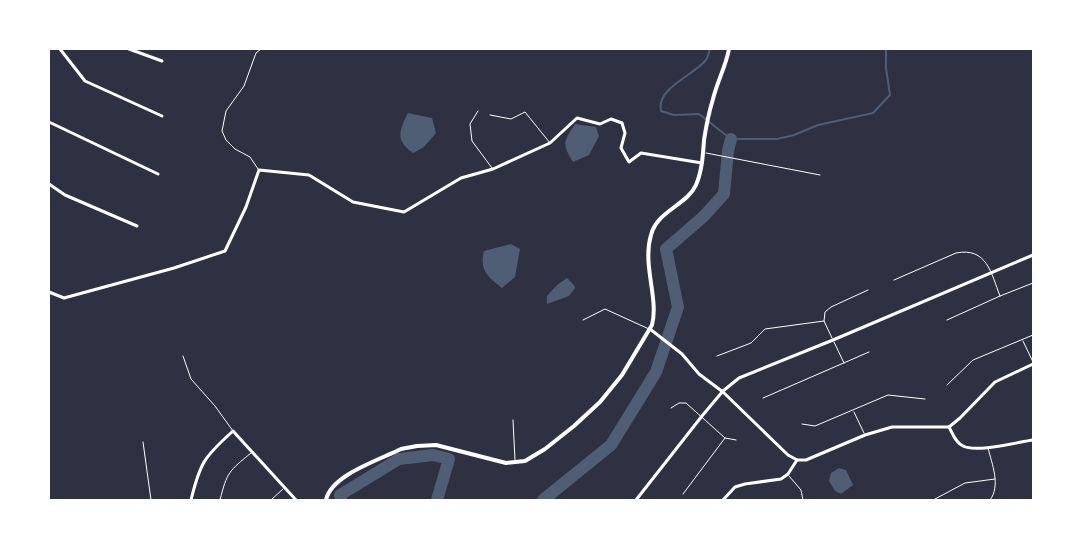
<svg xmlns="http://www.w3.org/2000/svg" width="1082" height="549" font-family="'Open Sans',sans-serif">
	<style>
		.water { fill: #4f5d75 }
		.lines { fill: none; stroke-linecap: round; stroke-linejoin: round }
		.stream { stroke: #4f5d75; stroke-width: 2 }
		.river { stroke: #4f5d75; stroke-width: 12 }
		.service { stroke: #fff; stroke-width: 1 }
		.minor { stroke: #fff; stroke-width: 3 }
		.tertiary { stroke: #fff; stroke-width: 4 }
	</style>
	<rect width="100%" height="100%" fill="#2d3142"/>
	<g class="water">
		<path d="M408,113l24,5 4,15 -12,14 -11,6c-18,-12 -14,-23 -5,-40z"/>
		<path d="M575,124l21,3 3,9 -10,19 -16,7c-11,-18 -10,-20 2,-38z"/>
		<path d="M511,244l9,5 -5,28 -13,11c-14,-11 -23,-18 -18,-37z"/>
		<path d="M567,278l7,7 1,3 -6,8 -22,8v-8l10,-11z"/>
		<path d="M839,468l7,2 7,15 -12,9 -6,-3 -6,-10 2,-8z"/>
	</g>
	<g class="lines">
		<path class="stream" d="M710,49c-1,3 -2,8 -4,11 -13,16 -50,28 -45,51l13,4 25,-1 32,25h46l17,-4 24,-10 55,-12 17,-18 -4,-27v-19"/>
		<g class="river">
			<path d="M341,500l-1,-5 59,-36 34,-4 16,4 -12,41"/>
			<path d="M543,500l68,-55 45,-73 22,-65 -12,-58 37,-32 21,-23 4,-43 3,-12"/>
		</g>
		<g class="service">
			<path d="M478,111l-8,13 2,17 20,27"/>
			<path d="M490,115l21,4 14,-7 25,31"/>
			<path d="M706,153l114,22"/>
			<path d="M258,169l-8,-12 -15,-8 -9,-9 -4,-9 4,-20 18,-25 12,-33 5,-4"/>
			<path d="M894,280l62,-27c31,-6 35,20 44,43"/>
			<path d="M583,320l22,-11 44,20"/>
			<path d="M947,320l53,-24 33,-13"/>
			<path d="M832,338l-8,-17 1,-9 6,-5 37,-17"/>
			<path d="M1023,341l10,21"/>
			<path d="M834,342l10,21"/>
			<path d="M183,356l8,23 24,27 18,25"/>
			<path d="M717,356l34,-13 14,-14 59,-8"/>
			<path d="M947,385l26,-25 60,-25"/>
			<path d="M763,398l106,-46"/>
			<path d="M671,408l8,-5h7l39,35 11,2"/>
			<path d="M854,412l10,21"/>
			<path d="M513,420l2,40"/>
			<path d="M802,424l13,2 73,-31 37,4"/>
			<path d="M143,442l8,58"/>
			<path d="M988,448c4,16 13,38 2,52"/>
			<path d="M789,476l12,14 2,10"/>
			<path d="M683,494l42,-56"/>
			<path d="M935,499l30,-16 30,-4"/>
			<path d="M220,500c7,-28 9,-29 31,-47"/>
			<path d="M271,500l12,-11"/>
		</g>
		<g class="minor">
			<path d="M60,49l25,32 77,35"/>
			<path d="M129,49l33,12"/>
			<path d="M49,122l109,52"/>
			<path d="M49,184l16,11 72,31"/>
			<path d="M49,292l15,6 110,-30 51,-17 21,-44 13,-37 50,5 44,27 51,10 57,-34 32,-9 57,-26 27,-25 23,6 11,-5 11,4 3,10 -4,15 8,14 12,-9 61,10"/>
			<path d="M650,329l32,25 17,20 24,18 65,63 9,5h9l59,-25 27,-8h57l11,-9 35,-36 38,-18"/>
			<path d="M949,427c4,7 6,15 14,19 13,7 55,-4 70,-6"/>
			<path d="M191,500c9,-37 13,-43 42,-69l63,69"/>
			<path d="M636,500l66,-84 21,-25 16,-13 94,-38 200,-85"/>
			<path d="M723,500l12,-13 10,-3 36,-5 7,-5 9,-14"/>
		</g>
		<path class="tertiary" d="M326,500c5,-25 53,-40 75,-51l16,-3 19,-1 70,18 19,-2 20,-12 29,-23 26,-24 22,-27 30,-50c7,-27 -10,-60 -1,-90 6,-24 36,-30 45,-50 6,-14 7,-30 8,-45 2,-13 5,-28 9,-41 4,-17 13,-33 16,-50"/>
	</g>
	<rect width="1082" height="549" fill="none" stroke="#ffffff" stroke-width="100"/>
</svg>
